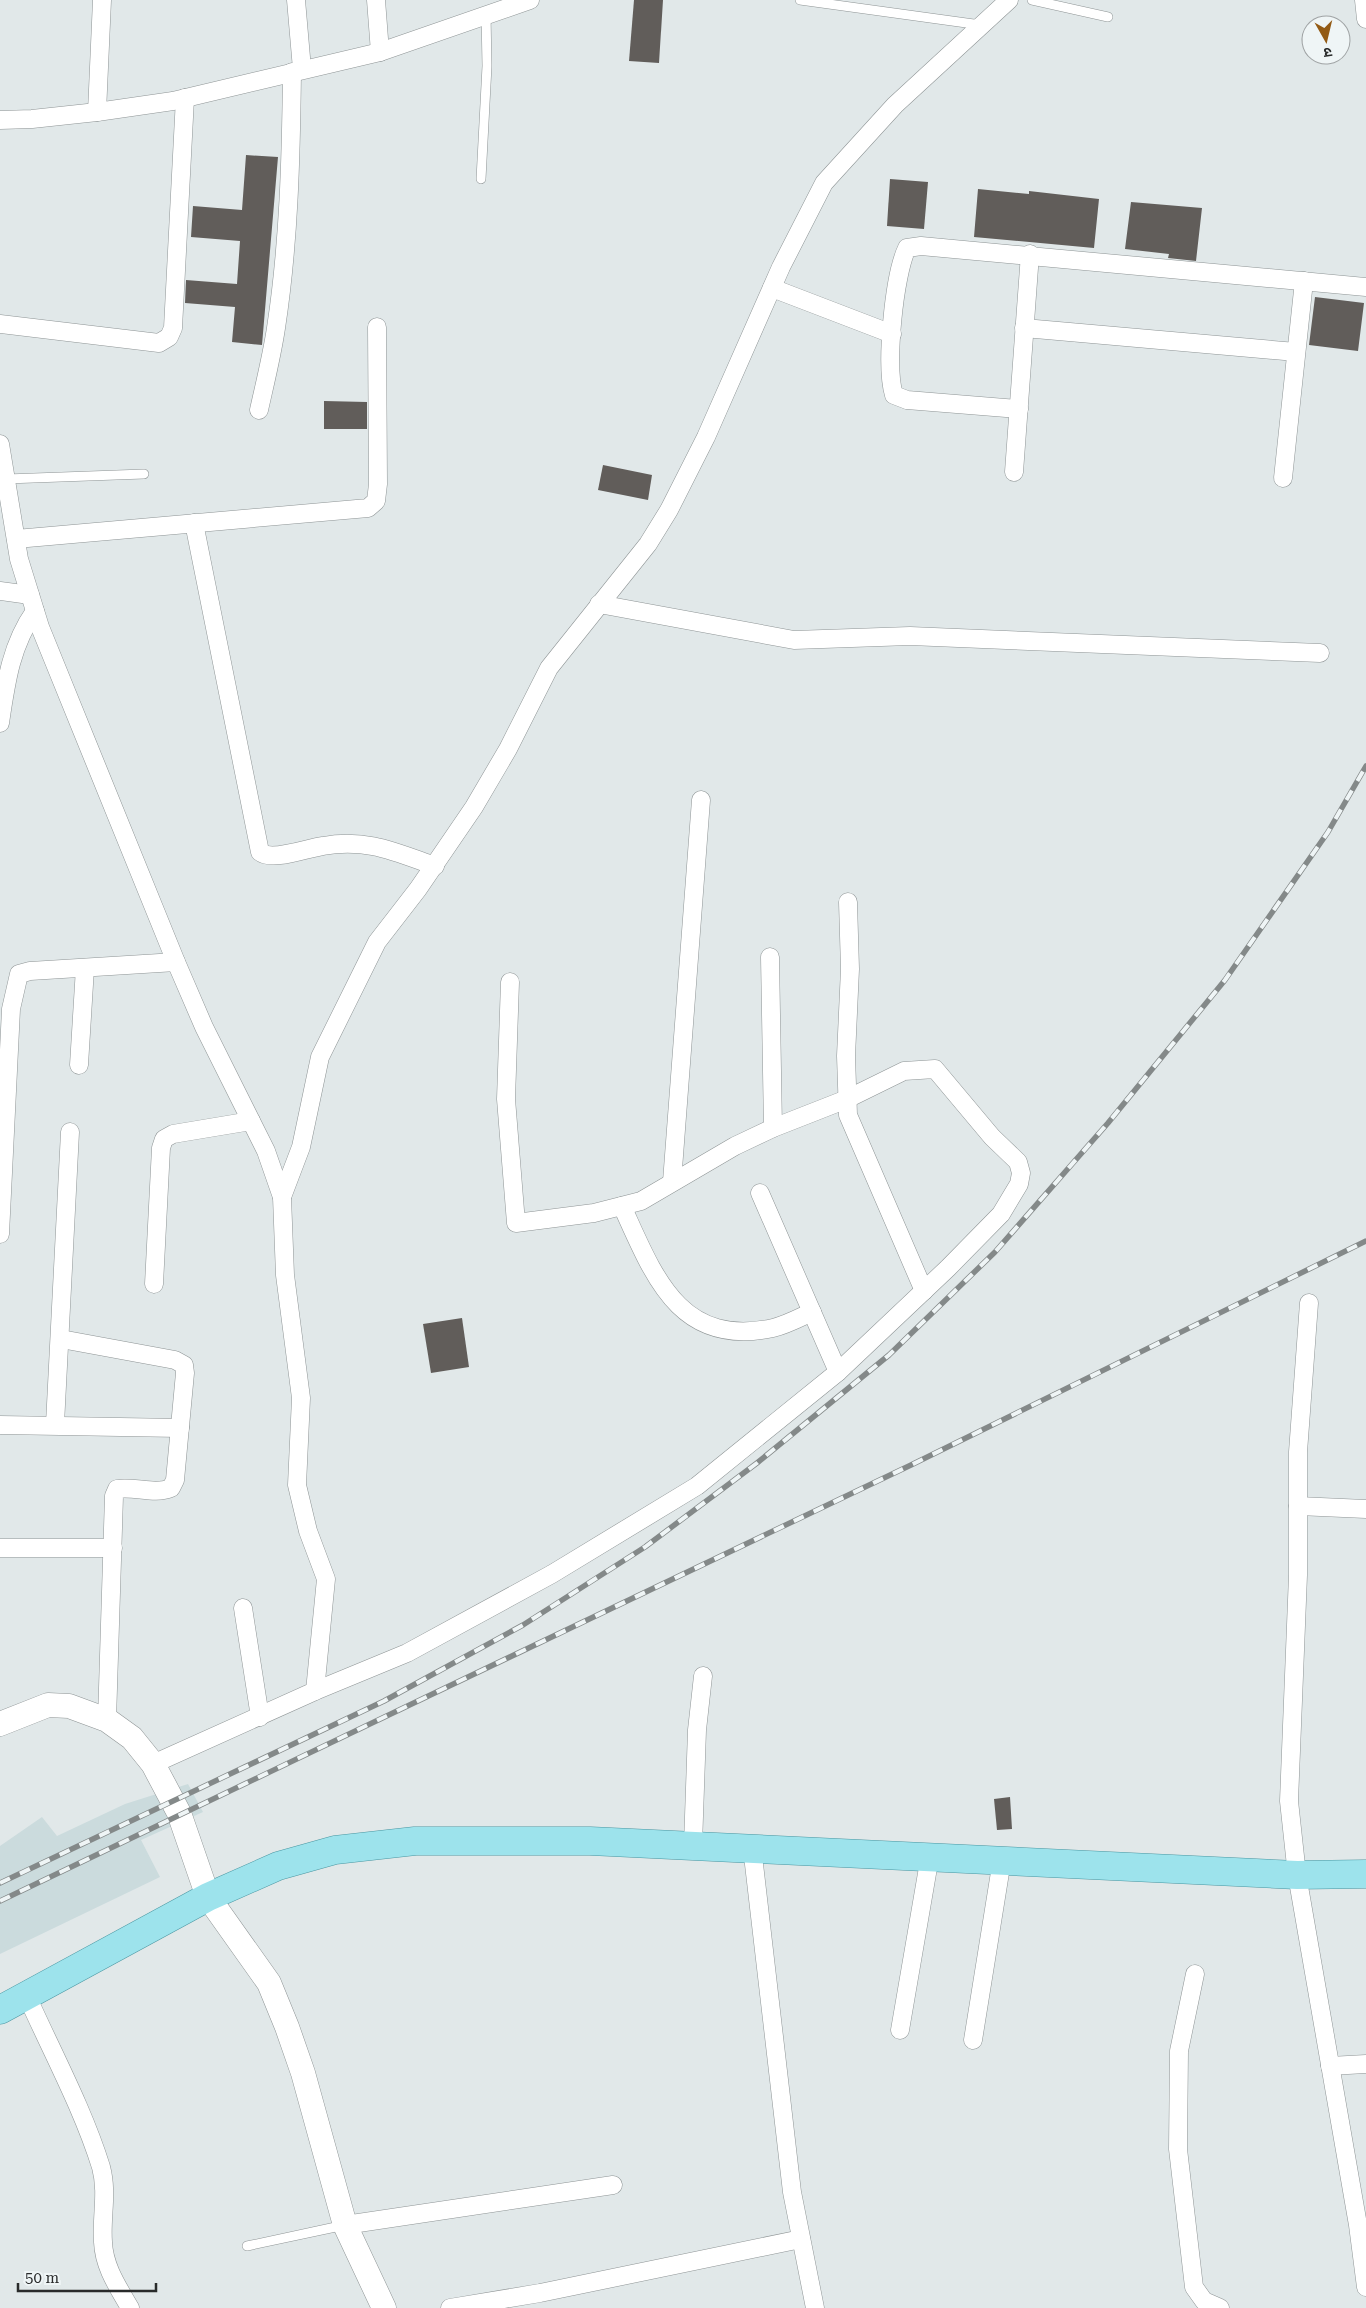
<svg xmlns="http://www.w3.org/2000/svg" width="1366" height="2308" font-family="'Roboto Serif','Noto Sans Devanagari',serif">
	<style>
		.built { fill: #cbdbdd }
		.building { fill: #615d5a }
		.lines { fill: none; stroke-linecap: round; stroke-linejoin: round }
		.lane-casing { stroke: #8e9495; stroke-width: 10 }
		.street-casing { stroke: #8e9495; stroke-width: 19 }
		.secondary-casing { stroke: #8e9495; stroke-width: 25 }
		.primary-casing { stroke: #4a96a1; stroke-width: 29 }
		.lane { stroke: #fff; stroke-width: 9 }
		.street { stroke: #fff; stroke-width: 18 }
		.secondary { stroke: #fff; stroke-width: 24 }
		.primary { stroke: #9de3ec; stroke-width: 28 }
		.rail-casing { stroke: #848989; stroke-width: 5.5 }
		.rail { stroke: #eff5f6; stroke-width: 4; stroke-dasharray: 11; stroke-linecap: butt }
	</style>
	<rect width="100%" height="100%" fill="#e1e8e9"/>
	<path class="built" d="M188,1784l15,28 -62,28 19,37 -160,77v-108l42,-29 15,19 68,-32z"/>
	<g class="building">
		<path d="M634,0h29l-4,63 -30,-2z"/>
		<path d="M246,155l32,2 -16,188 -30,-3 3,-35 -50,-4 1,-23 51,4 3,-43 -49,-4 2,-31 49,4z"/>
		<path d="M890,179l38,3 -4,47 -37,-3z"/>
		<path d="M978,189l51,5v-3l70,8 -5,49 -120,-11z"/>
		<path d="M1131,202l71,6 -6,53 -28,-3 1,-4 -44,-5z"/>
		<path d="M1315,297l49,6 -6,48 -49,-6z"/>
		<path d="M324,401l43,1v27h-43z"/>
		<path d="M603,465l49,10 -4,25 -50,-10z"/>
		<path d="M462,1318l7,49 -38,6 -8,-49z"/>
		<path d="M1010,1797l2,32 -15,1 -3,-31z"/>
	</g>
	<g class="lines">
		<defs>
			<g id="lane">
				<path d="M800,0l181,25"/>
				<path d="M1032,0l76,17"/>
				<path d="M481,179l6,-113 -1,-52"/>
				<path d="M6,479l138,-5"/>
				<path d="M247,2246l98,-21"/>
			</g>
			<g id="street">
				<path d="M296,0l6,69"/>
				<path d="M376,0l4,52"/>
				<path d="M1364,0l2,19"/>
				<path d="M97,112l5,-112"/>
				<path d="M0,120l32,-1 65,-7 76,-11 207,-49 150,-52"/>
				<path d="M772,288l120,46"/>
				<path d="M0,324l159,19 10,-6 4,-9 12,-230"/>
				<path d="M1024,328l272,24"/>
				<path d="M1019,409l-112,-9 -13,-5c-9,-29 0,-120 13,-147l14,-2 445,41"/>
				<path d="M259,410c6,-27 13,-55 17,-82 13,-85 15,-171 16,-256"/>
				<path d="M0,444l19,115 21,68 136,335 28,65 62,124 16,46 3,78 16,123 -4,87 11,46 18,48 -11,112"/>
				<path d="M1014,472l16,-218"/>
				<path d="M1283,478l21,-197"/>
				<path d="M194,523l66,329c12,10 47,-4 63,-6 43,-8 72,6 112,20"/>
				<path d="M16,539l352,-31 8,-7 2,-17 -1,-157"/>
				<path d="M0,591l30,4"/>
				<path d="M599,604l195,36 116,-4 410,17"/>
				<path d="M0,723c6,-41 11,-78 35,-112"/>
				<path d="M848,902l2,67 -4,87 2,59 76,176"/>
				<path d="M770,957l3,171"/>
				<path d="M79,1065l6,-97"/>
				<path d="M672,1182l29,-382"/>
				<path d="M760,1193l78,179"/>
				<path d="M282,1197l19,-50 19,-90 57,-115 41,-53 56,-82 34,-58 41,-81 99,-124 21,-34 37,-73 75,-170 43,-84 71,-78 114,-105"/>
				<path d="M622,1206c32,70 57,142 151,122 13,-3 26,-10 39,-16"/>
				<path d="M0,1234l11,-225 8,-35 11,-3 146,-9"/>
				<path d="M154,1284l7,-136 3,-9 9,-5 78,-13"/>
				<path d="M1309,1303l-11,149v123l-9,226 8,74 61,350 8,62"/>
				<path d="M61,1339l114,21 9,5 1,8 -10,107 -4,8c-17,7 -36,-2 -54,1l-3,7 -7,224"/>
				<path d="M55,1424l15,-292"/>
				<path d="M0,1425l180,3"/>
				<path d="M1298,1506l68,3"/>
				<path d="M0,1548h113"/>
				<path d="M243,1608l17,109"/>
				<path d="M153,1764l162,-73 92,-38 145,-79 145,-88 141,-114 110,-104 53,-54 18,-30 2,-11 -3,-11 -26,-25 -57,-68 -31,2 -57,28 -74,29 -38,18 -94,55 -47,12 -78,10 -10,-124 4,-117"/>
				<path d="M693,1845l4,-115 6,-54"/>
				<path d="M752,1847l40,345 23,116"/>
				<path d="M1195,1974l-16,77 -1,98 16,138 10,14 16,7"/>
				<path d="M27,1996c25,56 56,113 74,171 7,26 0,50 2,75 1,25 15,45 27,66"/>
				<path d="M900,2030l30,-174"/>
				<path d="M973,2040l29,-180"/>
				<path d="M1330,2066l36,-2"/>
				<path d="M345,2225l268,-40"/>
				<path d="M450,2308l90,-15 261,-54"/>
			</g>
			<path id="secondary" d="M0,1724l48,-19 21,1 38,14 25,18 21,26 26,49 29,84 61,86 18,44 16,46 42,152 39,83"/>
			<path id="primary" d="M0,2010l208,-113 70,-31 57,-16 80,-9h175l707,34 69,-1"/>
		</defs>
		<use href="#lane" class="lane-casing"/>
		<use href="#street" class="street-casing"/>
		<use href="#secondary" class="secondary-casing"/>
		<use href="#primary" class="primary-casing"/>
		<use href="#lane" class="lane"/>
		<use href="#street" class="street"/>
		<use href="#secondary" class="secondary"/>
		<use href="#primary" class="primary"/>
		<defs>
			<g id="rail">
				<path d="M0,1883l384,-182 139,-76 122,-78 112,-84 132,-108 106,-103 113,-129 117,-143 103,-148 38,-66"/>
				<path d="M0,1901l911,-436 455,-224"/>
			</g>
		</defs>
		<use href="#rail" class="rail-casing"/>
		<use href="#rail" class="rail"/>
	</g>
	<g transform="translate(1326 40) rotate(172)"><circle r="24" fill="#eff5f6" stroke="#a0a4a5"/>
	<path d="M0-4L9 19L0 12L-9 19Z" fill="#935b15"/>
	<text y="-8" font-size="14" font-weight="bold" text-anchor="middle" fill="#292b2b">उ</text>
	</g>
	<path d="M18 2283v8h138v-8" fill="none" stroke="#292b2b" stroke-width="2.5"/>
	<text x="25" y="2283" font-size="15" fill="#292b2b" stroke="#eff5f6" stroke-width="4" paint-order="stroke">50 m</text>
</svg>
